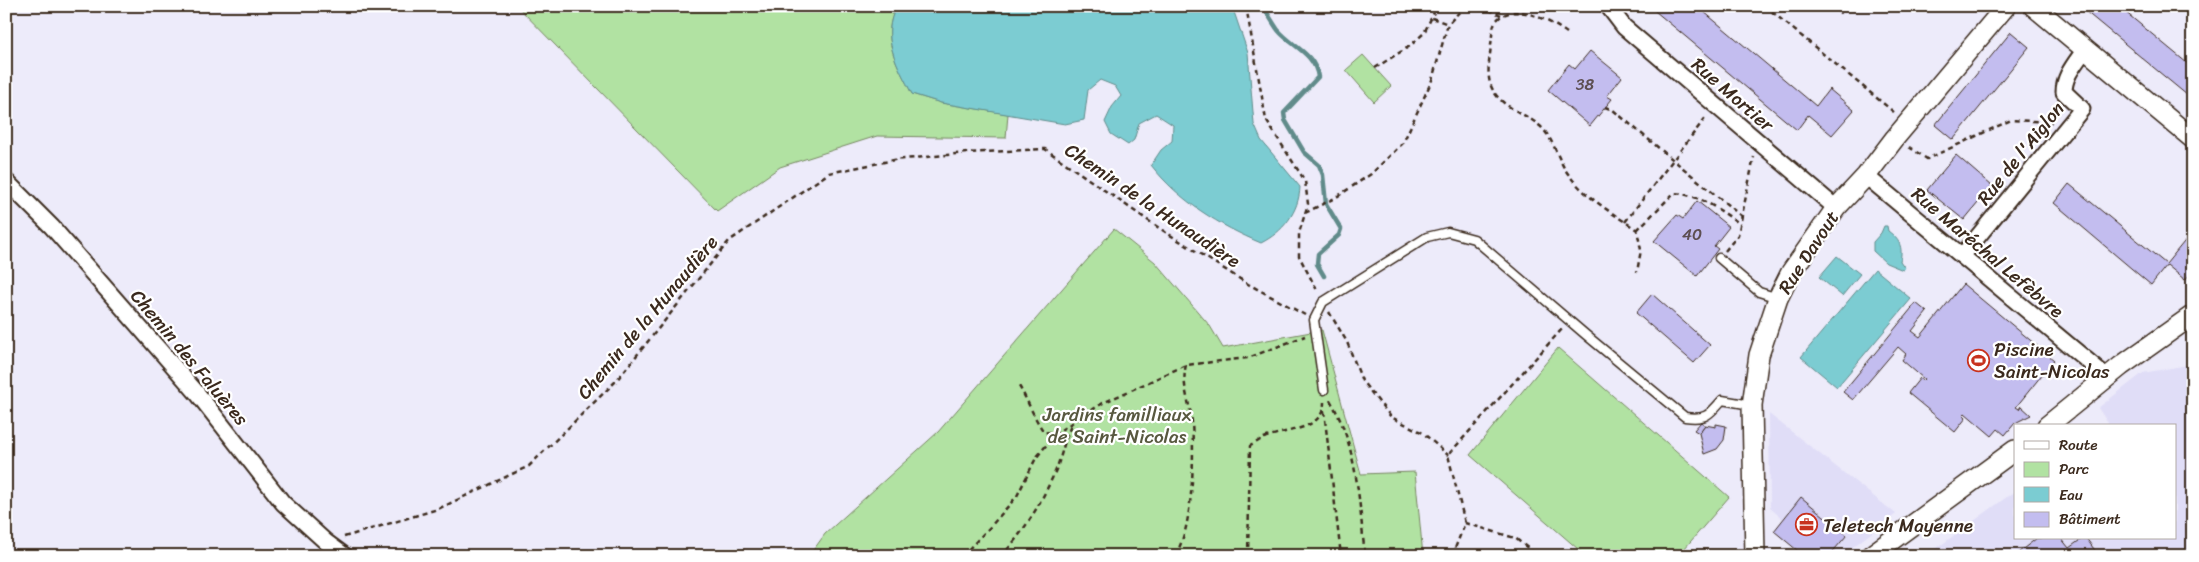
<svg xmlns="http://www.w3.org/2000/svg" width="2199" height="562" font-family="Sriracha,sans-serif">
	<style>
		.built { fill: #e0ddf7 }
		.green { fill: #b1e2a2; stroke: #768660 }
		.water { fill: #7bccd2; stroke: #618b8a }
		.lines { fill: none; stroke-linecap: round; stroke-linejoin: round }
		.stream { stroke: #618b8a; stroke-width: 4.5 }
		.building { fill: #c3bdef; stroke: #3b2a1e }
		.service-casing { stroke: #3b2a1e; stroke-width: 11 }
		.minor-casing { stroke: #3b2a1e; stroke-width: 19 }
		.tertiary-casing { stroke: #3b2a1e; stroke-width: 22 }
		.path { stroke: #3b2a1e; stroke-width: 2.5; stroke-dasharray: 5 4; stroke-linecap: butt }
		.service { stroke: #fff; stroke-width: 8 }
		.minor { stroke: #fff; stroke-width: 15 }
		.tertiary { stroke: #fff; stroke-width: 19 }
		.labels { text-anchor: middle; stroke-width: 4.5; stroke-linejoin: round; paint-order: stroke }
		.number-label { font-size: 16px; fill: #5d4f52 }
		.street-label { font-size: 19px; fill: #3b2a1e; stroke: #fff }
		.poi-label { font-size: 19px; fill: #3b2a1e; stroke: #fff; text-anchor: start }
		.park-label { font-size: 19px; fill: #58583f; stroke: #fff }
	</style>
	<rect width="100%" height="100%" fill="#edebfa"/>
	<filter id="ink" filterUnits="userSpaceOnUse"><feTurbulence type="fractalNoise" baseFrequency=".02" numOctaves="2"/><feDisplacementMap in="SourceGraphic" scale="10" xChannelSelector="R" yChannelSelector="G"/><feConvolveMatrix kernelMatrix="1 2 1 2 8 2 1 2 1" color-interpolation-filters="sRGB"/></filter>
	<g filter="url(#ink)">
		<g class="built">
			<path d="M2193,364v192h-267l89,-65v47h160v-112h-70l3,-3 -10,-15 45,-35z"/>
			<path d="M1769,414l127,100 -55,42h-37l-30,-25 9,-12 -13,-11z"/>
		</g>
		<g class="green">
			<path d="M517,6h380c-18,31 1,60 15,88l29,9 67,11 -2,24 -129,-2 -97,31 -63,44z"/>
			<path d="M1363,55l28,31 -17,16 -28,-32z"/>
			<path d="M1114,229l41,33 55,64 13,22 99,-18 39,144 54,-2 8,84h-614l16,-22 113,-102z"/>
			<path d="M1558,348l171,149 -51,59h-92l-116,-101z"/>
		</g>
		<g class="water">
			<path d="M897,6h335l16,47 6,71 7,16 39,47c-1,25 -17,45 -39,56 -41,-17 -82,-42 -110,-78l10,-15 11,-9 1,-16 -17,-11 -17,9 -5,17 -6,5 -17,-11 -6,-12 7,-15 9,-11 -6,-10 -15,-6 -12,10 -4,30 -19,4 -124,-21 -29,-9c-14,-28 -33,-57 -15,-88z"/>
			<path d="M1884,226h3l1,5c12,9 15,16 12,30l5,7 -2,2 -17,-7 -13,-12v-9l8,-9z"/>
			<path d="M1837,256l23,18 -18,22 -23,-19z"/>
			<path d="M1875,269l36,30 -74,88 -36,-30z"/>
		</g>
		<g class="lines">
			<path class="stream" d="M1263,6c5,8 10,17 15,24 13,16 37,23 40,47l-34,36 1,7 19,32 15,13 4,10 3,29 15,25 -2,6 -21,19 -1,10 7,12"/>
		</g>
		<g class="building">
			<path d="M1649,6h48l119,100 13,-17 25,21 -22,25 -24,-20 -11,15z"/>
			<path d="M1831,6h15l-6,8z"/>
			<path d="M2079,6h39l75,62v32z"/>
			<path d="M2011,32l18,15 -76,93 -18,-15z"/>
			<path d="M1590,51l32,26 -15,19 5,3 -22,27 -42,-36 21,-26 6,5z"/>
			<path d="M1956,155l36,31 -28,34 -37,-30z"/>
			<path d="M2069,184l97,80 27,-33v39l-8,10 -18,-15 -16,20 -97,-82z"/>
			<path d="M1697,201l32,26 -15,19 4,3 -21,27 -43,-35 23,-26 6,4z"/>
			<path d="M1963,284l91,76 -38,47 3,2 2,-3 10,9 -16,8 -10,12 -7,-6 -6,7 -27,-23 -2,2 3,3 -11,14 -47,-39 12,-15 2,3 2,-2 -22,-19 4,-6 -8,-7 -45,53 -10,-8 73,-89 11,9 -15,19 8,6z"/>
			<path d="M1652,294l58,51 -16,18 -58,-50z"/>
			<path d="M1701,422l4,3 -6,8 -5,-3z"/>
			<path d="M1716,424l10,2 -2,14 -7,9 -13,5 -5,-21 6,-8 11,2z"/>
			<path d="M1801,497l46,38 -18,21h-25l-30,-25z"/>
			<path d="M2037,538h24l8,10 14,-10h3l13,18h-85z"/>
		</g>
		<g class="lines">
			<defs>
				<g id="service">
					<path d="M1719,258l40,34 19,6"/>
					<path d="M1324,390l-10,-70 9,-18 104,-65 21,-5 26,7 112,96 99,82c21,3 24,-2 37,-17l29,5"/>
				</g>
				<g id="minor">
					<path d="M1608,6l16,21 212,181"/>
					<path d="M1866,176l241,201"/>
					<path d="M6,181l46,46 145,166 86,110 43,39 19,14"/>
					<path d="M1962,256l120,-147 -18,-17c0,-17 12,-29 21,-43"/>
				</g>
				<g id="tertiary">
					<path d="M2033,6l160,133"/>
					<path d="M2047,426l74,-60 72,-51"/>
					<path d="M1755,556l-3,-151 7,-50 19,-57 13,-26 45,-64 30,-32 29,-38 111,-132"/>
					<path d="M1870,556l145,-106"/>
				</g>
			</defs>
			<use href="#service" class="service-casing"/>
			<use href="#minor" class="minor-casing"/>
			<use href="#tertiary" class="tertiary-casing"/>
			<g class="path">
				<path d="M1246,6l20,114 39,61 3,23 -9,29v23l19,36"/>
				<path d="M1480,6l21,9"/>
				<path d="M1765,6l130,107"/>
				<path d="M1432,18l16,6"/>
				<path d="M1567,33c-18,-13 -55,-33 -72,-11 -3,6 -3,16 -4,23 -1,13 -5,28 0,41 9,22 33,26 49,40 15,14 17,34 29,49 17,23 45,39 68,55l4,20 -4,22"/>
				<path d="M1375,68l35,-22 14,-13 13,-27"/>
				<path d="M1605,107l8,3 128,106"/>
				<path d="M1909,147l18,12 84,-39 41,2"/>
				<path d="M1305,213l30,-15 36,-24 32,-31 29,-63 16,-56 17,-18"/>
				<path d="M1625,222l82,-106"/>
				<path d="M1637,230l37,-37c26,2 44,16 65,30"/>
				<path d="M1725,251l13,-16 16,-78"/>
				<path d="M1329,312l18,30 15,39 29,36 32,16 25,22"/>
				<path d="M1019,386c9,15 15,32 25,46l12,1"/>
				<path d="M1330,400c28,47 29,103 35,156"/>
				<path d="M1324,411l17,145"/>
				<path d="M1465,523l50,15 23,18"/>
				<path d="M344,537l94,-28 91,-43 87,-85 113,-140 100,-68 65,-13 73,-7 78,-4 114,79 89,56 57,31"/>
				<path d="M962,556l29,-30 26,-30 19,-38 20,-25 47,-30 83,-38 62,-7 57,-22"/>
				<path d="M1001,556c23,-23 41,-55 54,-84 7,-16 9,-33 17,-48"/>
				<path d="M1176,556c4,-10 8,-20 10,-29 7,-32 8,-73 6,-105 -2,-19 -11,-37 -6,-57"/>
				<path d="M1248,556l2,-110c5,-2 9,-6 14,-8 21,-9 60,-7 60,-36"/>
				<path d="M1452,556l13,-33 -17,-68 114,-126"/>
			</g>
			<use href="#service" class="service"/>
			<use href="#minor" class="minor"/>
			<use href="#tertiary" class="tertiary"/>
		</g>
	</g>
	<defs>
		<symbol id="stadium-ring" viewBox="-11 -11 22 22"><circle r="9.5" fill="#fff" stroke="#c8321e" stroke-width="1.5"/><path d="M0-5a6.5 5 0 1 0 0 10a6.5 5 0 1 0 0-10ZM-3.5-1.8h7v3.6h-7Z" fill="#c8321e"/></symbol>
		<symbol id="office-ring" viewBox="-11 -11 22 22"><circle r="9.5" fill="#fff" stroke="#c8321e" stroke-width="1.5"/><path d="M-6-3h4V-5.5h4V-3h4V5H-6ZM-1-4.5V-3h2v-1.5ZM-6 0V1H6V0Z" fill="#c8321e"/></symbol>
	</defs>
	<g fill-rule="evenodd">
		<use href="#stadium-ring" x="1966" y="348" width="25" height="25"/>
		<use href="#office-ring" x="1794" y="512" width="25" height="25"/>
	</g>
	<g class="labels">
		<g class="number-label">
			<text x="1585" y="90">38</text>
			<text x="1692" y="240">40</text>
		</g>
		<g class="street-label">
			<text transform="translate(1733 94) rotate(41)" y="7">Rue Mortier</text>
			<text transform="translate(2020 153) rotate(-51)" y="7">Rue de l'Aiglon</text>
			<text transform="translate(1153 205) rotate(34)" y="7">Chemin de la Hunaudière</text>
			<text transform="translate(1808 252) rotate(-57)" y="7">Rue Davout</text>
			<text transform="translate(1988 252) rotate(40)" y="7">Rue Maréchal Lefèbvre</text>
			<text transform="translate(647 317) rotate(-50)" y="7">Chemin de la Hunaudière</text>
			<text transform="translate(190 357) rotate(50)" y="7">Chemin des Faluères</text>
		</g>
		<g class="poi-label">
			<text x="1994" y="356">Piscine<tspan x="1994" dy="22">Saint-Nicolas</tspan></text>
			<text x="1823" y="532">Teletech Mayenne</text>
		</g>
		<g class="park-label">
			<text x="1117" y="421">Jardins familliaux<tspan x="1117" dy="22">de Saint-Nicolas</tspan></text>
		</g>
	</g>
	<rect width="2199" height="562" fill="none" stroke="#fff" stroke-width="25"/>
	<rect x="12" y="12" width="2174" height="537" fill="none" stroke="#3b2a1e" stroke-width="2" filter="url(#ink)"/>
	<rect x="2014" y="424" width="162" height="115" fill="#ffffff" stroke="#b1aaa5"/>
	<rect x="2024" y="441" width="25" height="8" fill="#ffffff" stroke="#b1aaa5"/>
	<text x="2059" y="450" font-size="15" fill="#3b2a1e">Route</text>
	<rect x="2024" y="462" width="25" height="15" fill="#b1e2a2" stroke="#b1aaa5"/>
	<text x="2059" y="474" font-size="15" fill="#3b2a1e">Parc</text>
	<rect x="2024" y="487" width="25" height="15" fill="#7bccd2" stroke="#b1aaa5"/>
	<text x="2059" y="500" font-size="15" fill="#3b2a1e">Eau</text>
	<rect x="2024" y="512" width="25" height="15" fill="#c3bdef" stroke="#b1aaa5"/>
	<text x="2059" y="524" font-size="15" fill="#3b2a1e">Bâtiment</text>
</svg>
